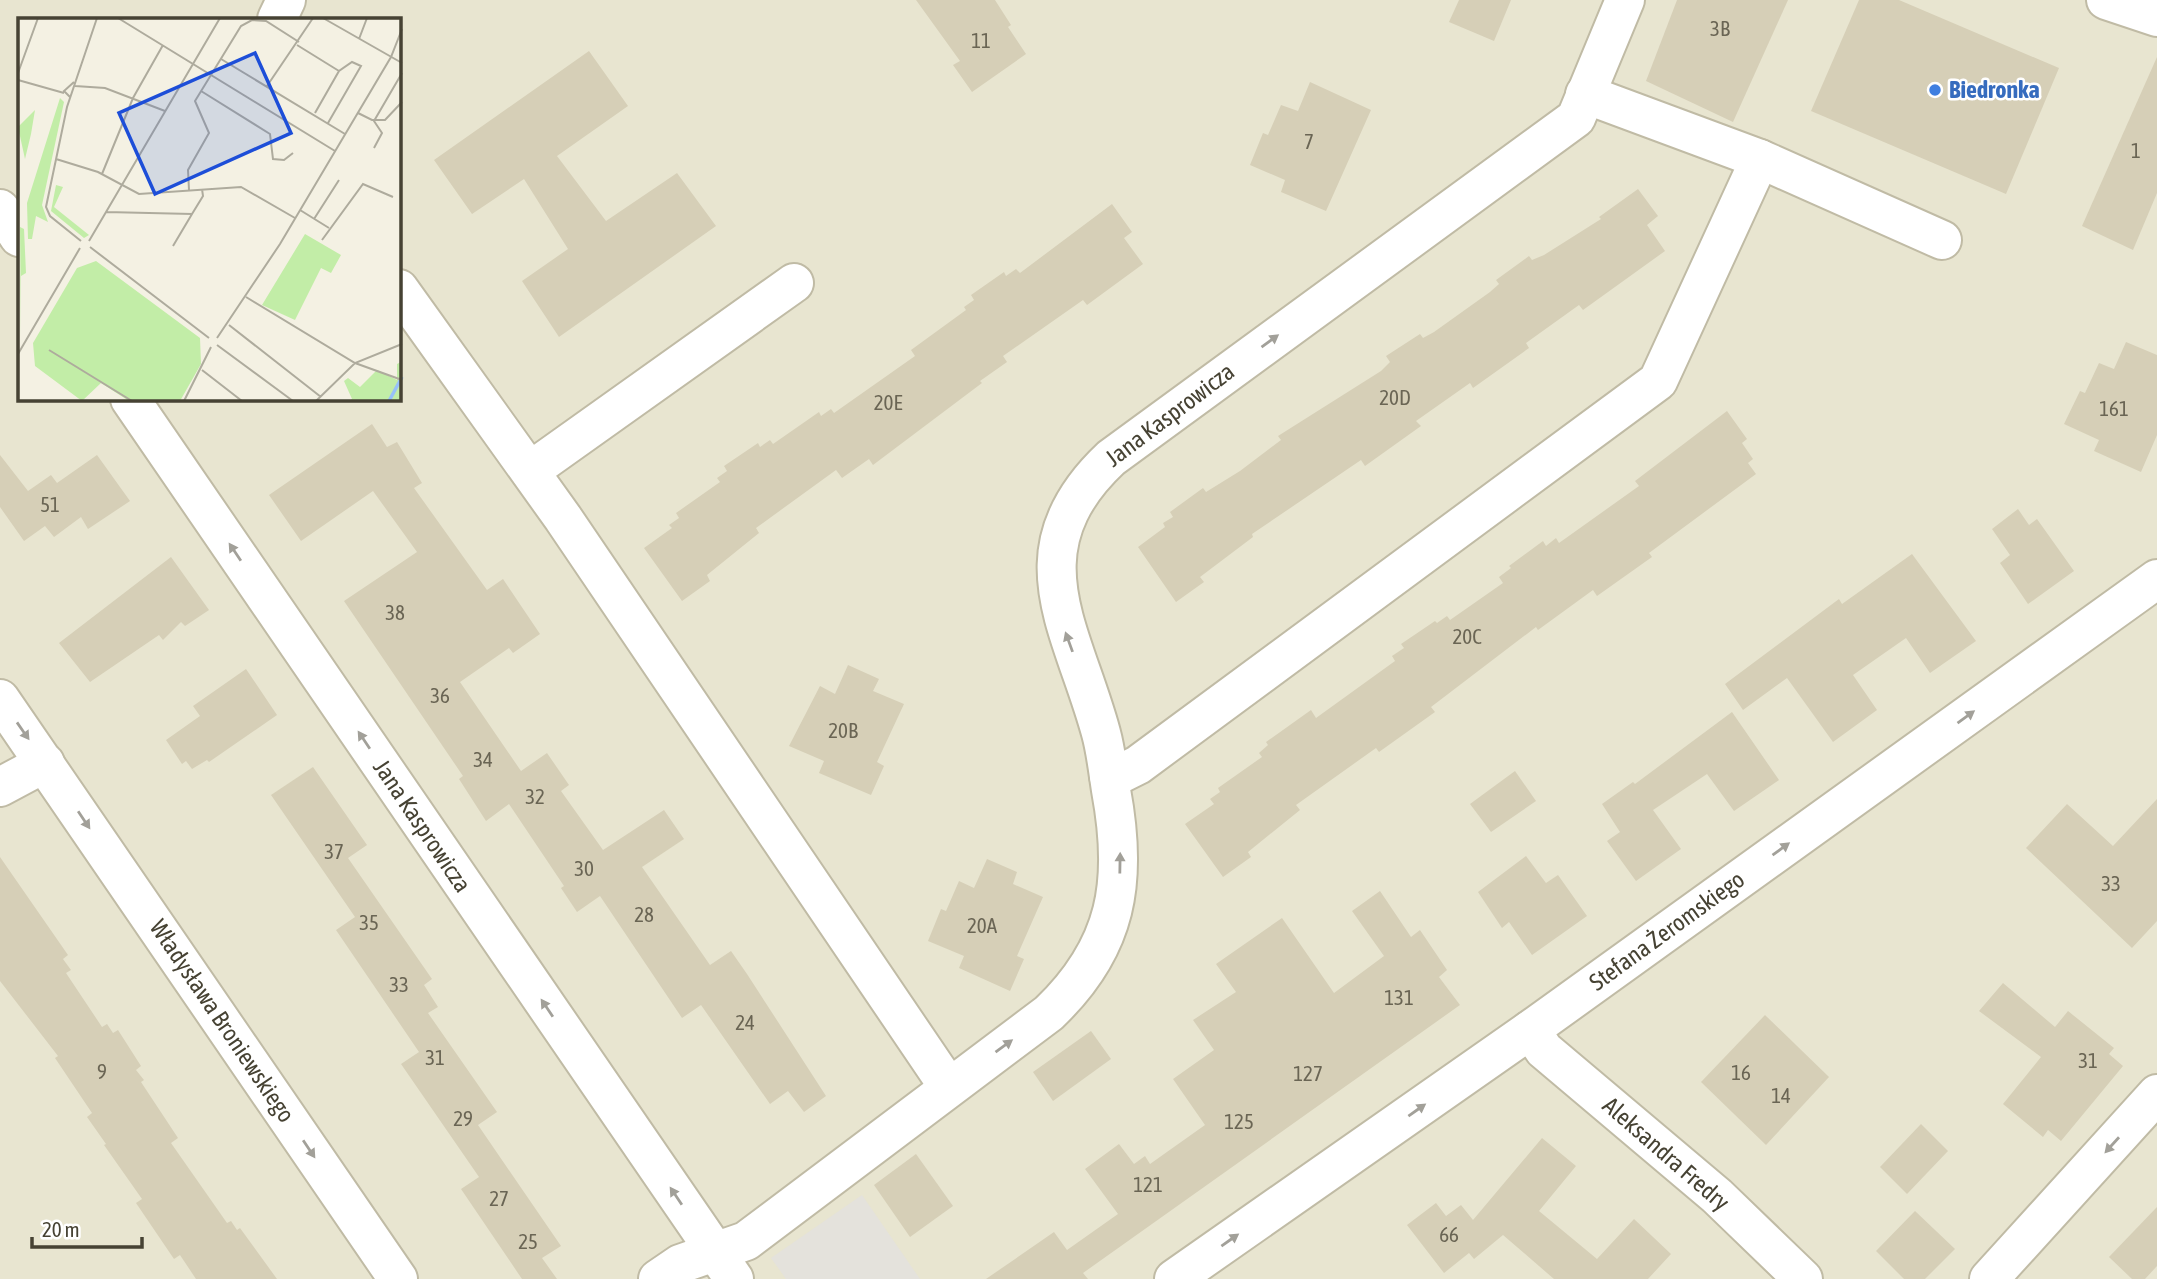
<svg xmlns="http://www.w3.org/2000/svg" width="2157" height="1279" font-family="'Asap Condensed',sans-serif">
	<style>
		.residential { fill: #e8e5d0; fill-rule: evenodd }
		.parking { fill: #e4e2dc }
		.building { fill: #d6cfb7 }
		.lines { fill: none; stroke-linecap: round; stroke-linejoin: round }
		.minor-casing { stroke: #c0bba5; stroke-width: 42 }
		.minor { stroke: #fff; stroke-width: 38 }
		.oneway { fill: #a2a099 }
		.shop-dot { fill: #3f7fe0; stroke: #fff; stroke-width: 2.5 }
		.labels { text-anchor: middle; stroke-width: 5; stroke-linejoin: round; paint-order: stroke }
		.number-label { font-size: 21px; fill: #6a6554 }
		.shop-label { font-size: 24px; font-weight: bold; fill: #366cbe; stroke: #fff; text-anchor: start }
		.street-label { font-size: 24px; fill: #464233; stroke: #fff }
		.inset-river { fill: none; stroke: #97c1f8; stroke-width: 3.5 }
		.inset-road { fill: none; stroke: #aeab9d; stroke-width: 2 }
		.view { fill: #1d4ed8; fill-opacity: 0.15; stroke: #1d4ed8; stroke-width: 3.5 }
		.inset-edge { fill: none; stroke: #464233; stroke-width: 3.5 }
	</style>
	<rect width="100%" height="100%" fill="#f4f1e3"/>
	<path class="residential" d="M0,0h2157v1279h-2157zM19,19h380v380h-380z"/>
	<path class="parking" d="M862,1195l58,84h-134l-15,-21z"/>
	<g class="building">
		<path d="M916,0h79l16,25 -3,2 18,27 -54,38 -19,-27 7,-4z"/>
		<path d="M1459,0h52l-17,41 -45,-19z"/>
		<path d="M1677,0h111l-55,122 -87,-41z"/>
		<path d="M1859,0h40l160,68 -53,126 -195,-83z"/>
		<path d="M589,51l39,55 -71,50 49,65 71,-48 39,53 -157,111 -37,-56 46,-32 -44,-70 -52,35 -38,-54z"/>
		<path d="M2157,57v136l-24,57 -51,-24z"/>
		<path d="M1310,82l61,28 -45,101 -45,-19 4,-12 -35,-15 13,-32 5,2 13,-30 17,6z"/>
		<path d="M1638,189l20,27 -11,9 18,26 -82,59 -4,-5 -53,38 3,5 -56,40 -3,-5 -54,38 5,5 -56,40 -4,-6 -109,74 1,3 -53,40 4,5 -28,20 -38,-55 27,-20 -2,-4 10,-6 -3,-5 33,-24 3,4 34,-21 41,-31 -3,-4 103,-65 9,-9 -4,-6 34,-22 3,4 11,-6 56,-40 9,-8 -3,-4 33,-24 3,4 12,-5 57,-36 -2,-2z"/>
		<path d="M1112,204l20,28 -8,6 19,26 -56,41 -4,-5 -80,56 4,6 -27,19 2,2 -109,82 -4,-6 -27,19 -6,-8 -80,58 3,5 -52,42 3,6 -28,20 -38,-53 28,-20 -3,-3 10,-7 -3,-5 44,-31 -3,-4 10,-7 -3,-5 34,-23 2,4 10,-7 3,4 46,-32 2,4 10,-7 3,4 81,-57 -4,-6 55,-40 -2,-3 10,-7 -3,-5 33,-23 2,4 10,-7 4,4z"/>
		<path d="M2126,342l31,13v80l-16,37 -47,-21 5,-11 -35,-16 16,-33 5,2 14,-30 15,6z"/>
		<path d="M1727,411l20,28 -5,4 11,16 -5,4 8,11 -107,79 3,4 -55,39 -4,-6 -55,40 -2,-3 -105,80 4,5 -56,40 -3,-4 -80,57 4,5 -52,42 3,5 -28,20 -38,-53 29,-20 -4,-5 10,-7 -2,-4 44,-31 -3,-4 9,-8 -2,-3 45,-32 5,8 79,-57 -3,-5 12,-8 -3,-4 34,-23 2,2 10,-7 3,4 53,-37 -4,-6 12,-9 -2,-2 34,-25 3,5 10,-8 3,5 80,-57 -4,-5z"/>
		<path d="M372,424l15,23 10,-5 25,41 -8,5 73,102 16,-11 37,55 -27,19 -4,-5 -49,34 61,89 26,-18 22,32 -8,6 42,59 61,-40 20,29 -42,28 68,98 21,-14 16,23 79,122 -22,16 -16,-21 -18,13 -69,-99 -19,13 -82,-122 -23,16 -16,-24 3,-2 -55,-82 -23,17 -27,-42 4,-3 -119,-175 73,-49 -44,-61 -72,50 -32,-46z"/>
		<path d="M0,455l28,36 23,-16 6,8 40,-28 33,46 -42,28 -7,-12 -27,20 -9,-11 -21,15 -24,-34z"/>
		<path d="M2018,509l11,16 8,-6 37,52 -46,33 -28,-41 10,-8 -18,-26z"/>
		<path d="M1912,554l64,87 -46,32 -24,-35 -53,37 24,35 -44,32 -46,-64 -44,32 -18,-26 114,-85 3,5z"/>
		<path d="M171,557l38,53 -24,16 -4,-4 -18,18 -4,-5 -69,47 -31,-39z"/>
		<path d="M848,665l31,14 -6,12 31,13 -27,58 7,4 -13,29 -52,-22 5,-12 -35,-15 31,-60 15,8z"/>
		<path d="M246,669l31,46 -68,47 -2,-2 -15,9 -6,-8 -4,3 -16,-24 34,-24 -7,-10z"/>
		<path d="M1732,712l47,68 -45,31 -27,-37 -54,36 28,39 -45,32 -29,-40 13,-9 -18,-28 31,-22 2,2z"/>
		<path d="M313,767l54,78 -19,13 84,121 -8,6 14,22 -10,6 69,99 -19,13 83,121 -19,12 15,21h-35l-61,-90 18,-12 -78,-113 18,-12 -83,-122 19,-13 -84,-122z"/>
		<path d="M1515,771l21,30 -45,31 -21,-28z"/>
		<path d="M2157,799v122l-25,27 -106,-100 41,-44 46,42z"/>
		<path d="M1526,856l20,27 12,-8 29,41 -55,39 -23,-33 -7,6 -24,-36z"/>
		<path d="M0,857l68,98 -5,4 8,11 -5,3 36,54 5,-3 6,9 5,-3 23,36 -5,4 8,10 -3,2 37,56 -7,5 56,80 4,-2 6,9 3,-2 37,51h-81l-16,-24 -6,4 -38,-56 6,-4 -38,-54 2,-1 -19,-27 5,-4 -37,-55 3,-2 -58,-75z"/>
		<path d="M987,859l30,13 -4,12 30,13 -26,59 7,3 -14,32 -51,-23 5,-12 -36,-15 13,-32 5,2 13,-30 15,7z"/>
		<path d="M1380,891l31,46 9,-7 27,40 -8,7 21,28 -377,268 5,6h-102l68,-47 13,18 51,-36 -33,-45 34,-25 15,20 11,-8 5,8 55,-39 -32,-46 41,-29 -21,-30 43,-28 -20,-28 66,-46 52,75 50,-37 -32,-45z"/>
		<path d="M2003,983l52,44 13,-16 46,37 -5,6 14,12 -62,75 -13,-11 -5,7 -40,-33 38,-47 -62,-46z"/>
		<path d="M1765,1015l64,62 -63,68 -65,-63z"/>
		<path d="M1091,1031l20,28 -58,42 -20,-29z"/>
		<path d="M1921,1124l27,27 -41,43 -27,-27z"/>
		<path d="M1542,1138l34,28 -37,45 58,48 37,-40 37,35 -23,25h-94l-51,-44 -29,24 -5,-6 -25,20 -37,-48 29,-22 10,13 15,-11 12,15z"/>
		<path d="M916,1154l37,52 -43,31 -36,-52z"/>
		<path d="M2157,1207v59l-12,13h-13l-23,-22z"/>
		<path d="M1915,1211l40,38 -30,30h-21l-28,-28z"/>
	</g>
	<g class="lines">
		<defs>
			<g id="minor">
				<path d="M2106,0l51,17"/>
				<path d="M277,19l9,-19"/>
				<path d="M1585,94l175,65 182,81"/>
				<path d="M0,209l19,28"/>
				<path d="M399,289l164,229 385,568"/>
				<path d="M130,399l604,880"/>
				<path d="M530,471l264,-188"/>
				<path d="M0,699l398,580"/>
				<path d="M1109,776l11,-2 18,-9 520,-384 102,-222"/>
				<path d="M0,787l45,-24"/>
				<path d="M1530,1030l14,20 173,146 86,83"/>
				<path d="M658,1279l22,-15 66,-23 303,-228c69,-66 79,-132 62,-223 -3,-19 -5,-39 -10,-57 -28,-104 -89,-182 10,-275l465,-340 49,-118"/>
				<path d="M1174,1279l356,-249 627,-451"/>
				<path d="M1989,1279l168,-185"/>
			</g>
		</defs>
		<use href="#minor" class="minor-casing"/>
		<use href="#minor" class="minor"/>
	</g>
	<defs><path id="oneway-solid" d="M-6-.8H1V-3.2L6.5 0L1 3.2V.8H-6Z" transform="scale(1.75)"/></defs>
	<g class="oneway">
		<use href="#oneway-solid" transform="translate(1270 341) rotate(-36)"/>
		<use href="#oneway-solid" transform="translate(235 552) rotate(-124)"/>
		<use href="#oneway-solid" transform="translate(1069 642) rotate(-110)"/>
		<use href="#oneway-solid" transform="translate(1966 717) rotate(-36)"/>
		<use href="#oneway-solid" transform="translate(23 731) rotate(55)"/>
		<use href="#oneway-solid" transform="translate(364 740) rotate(-124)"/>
		<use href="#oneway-solid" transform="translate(84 820) rotate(56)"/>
		<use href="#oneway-solid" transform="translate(1781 849) rotate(-36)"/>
		<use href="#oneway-solid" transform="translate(1120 863) rotate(-89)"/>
		<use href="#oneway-solid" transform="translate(547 1008) rotate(-124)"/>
		<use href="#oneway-solid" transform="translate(1004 1046) rotate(-36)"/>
		<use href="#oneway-solid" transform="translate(1417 1110) rotate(-35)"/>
		<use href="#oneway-solid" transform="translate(2112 1145) rotate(132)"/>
		<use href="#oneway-solid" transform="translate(309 1149) rotate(56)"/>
		<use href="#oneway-solid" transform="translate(676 1196) rotate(-124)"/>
		<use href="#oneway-solid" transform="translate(1230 1240) rotate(-35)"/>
	</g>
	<circle class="shop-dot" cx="1935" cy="90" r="7"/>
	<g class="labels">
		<g class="number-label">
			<text x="1720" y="36">3B</text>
			<text x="981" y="48">11</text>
			<text x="1309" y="149">7</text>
			<text x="2136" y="158">1</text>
			<text x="1395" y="405">20D</text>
			<text x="888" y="410">20E</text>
			<text x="2114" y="416">161</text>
			<text x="50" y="512">51</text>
			<text x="395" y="620">38</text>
			<text x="1467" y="644">20C</text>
			<text x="440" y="703">36</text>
			<text x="843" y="738">20B</text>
			<text x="483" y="767">34</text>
			<text x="535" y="804">32</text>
			<text x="334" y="859">37</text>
			<text x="584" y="876">30</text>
			<text x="2111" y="891">33</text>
			<text x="644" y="922">28</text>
			<text x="369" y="930">35</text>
			<text x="982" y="933">20A</text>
			<text x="399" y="992">33</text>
			<text x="1399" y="1005">131</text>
			<text x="745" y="1030">24</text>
			<text x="435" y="1065">31</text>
			<text x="2088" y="1068">31</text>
			<text x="102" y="1079">9</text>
			<text x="1741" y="1080">16</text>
			<text x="1308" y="1081">127</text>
			<text x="1781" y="1103">14</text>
			<text x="463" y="1126">29</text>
			<text x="1239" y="1129">125</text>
			<text x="1148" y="1192">121</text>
			<text x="499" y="1206">27</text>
			<text x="1449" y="1242">66</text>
			<text x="528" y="1249">25</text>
		</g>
		<g class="shop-label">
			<text x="1949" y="98">Biedronka</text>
		</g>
		<g class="street-label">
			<text transform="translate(1170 415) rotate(-37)" y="8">Jana Kasprowicza</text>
			<text transform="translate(422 826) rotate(56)" y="8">Jana Kasprowicza</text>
			<text transform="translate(1667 931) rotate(-36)" y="8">Stefana Żeromskiego</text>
			<text transform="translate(222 1021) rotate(56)" y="8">Władysława Broniewskiego</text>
			<text transform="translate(1666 1154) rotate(41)" y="8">Aleksandra Fredry</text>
		</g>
	</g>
	<g transform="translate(18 18)">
		<rect width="383" height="383" fill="#f4f1e3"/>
		<path d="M2,209l4,2 2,44 -5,3v61z" fill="#c2eda7"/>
		<path d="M42,80l4,4 -22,103 6,17 -12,-6 -4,23h-4l-1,-36zM17,92l-4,24 -6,25 -7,-32zM38,167l7,2 -9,20 35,28 -5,3 -33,-27zM383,344v39h-52l3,-2 -8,-18 4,-3 12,9 17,-17 20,10v-16z" fill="#c2eda7"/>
		<path d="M357,358l15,5 -5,12 -29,8z" fill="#c2eda7"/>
		<path d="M287,216l36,21 -10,18 -10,-5 -26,52 -33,-15zM78,243l104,77 1,26 -21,37h-51l-28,-18 -19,18 -47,-35 -2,-23 44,-75z" fill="#c2eda7"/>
		<path class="inset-river" d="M371,383l13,-24"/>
		<path class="inset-road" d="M100,0l217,133M305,0l79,45M341,21l8,-21M279,27l42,26M203,41l124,75M0,55l20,-55M0,62l46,13M57,68l30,2 60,23M249,68l46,-68M183,73l69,43 3,25 11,1 9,-7M52,79l-6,-6 10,-9M297,95l24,-42 13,-9 9,4 -33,57M340,95l14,7h13l17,-18M356,130l8,-15 -8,-12 28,-48M38,141l42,13 41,22 102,-7 54,31M84,156l31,-76 30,-53M171,172l-1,-20 21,-37 -14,-32 46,-75 11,-6 14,1 33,21M282,192l29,18M88,194l86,2 11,-18 -1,-7M296,201l25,-39M304,222l41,-56 30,13M63,223l-31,-25 -4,-9 21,-100 30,-89M71,223l131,-223M155,228l19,-32M72,229l119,91M228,279l109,66 47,17M211,307l92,72M199,320l63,-94 111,-187 11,-28M199,327l76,56M31,332l83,51M0,336l62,-106M184,352l40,31M166,383l27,-54M298,383l39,-38 47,-19"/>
		<path class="view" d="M237,35l36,80 -136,61 -36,-81z"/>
		<rect width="383" height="383" class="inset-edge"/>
	</g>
	<path d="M32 1237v10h110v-10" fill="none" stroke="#464233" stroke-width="3.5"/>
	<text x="42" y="1237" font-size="21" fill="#464233" stroke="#ffffff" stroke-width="5" paint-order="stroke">20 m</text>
</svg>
